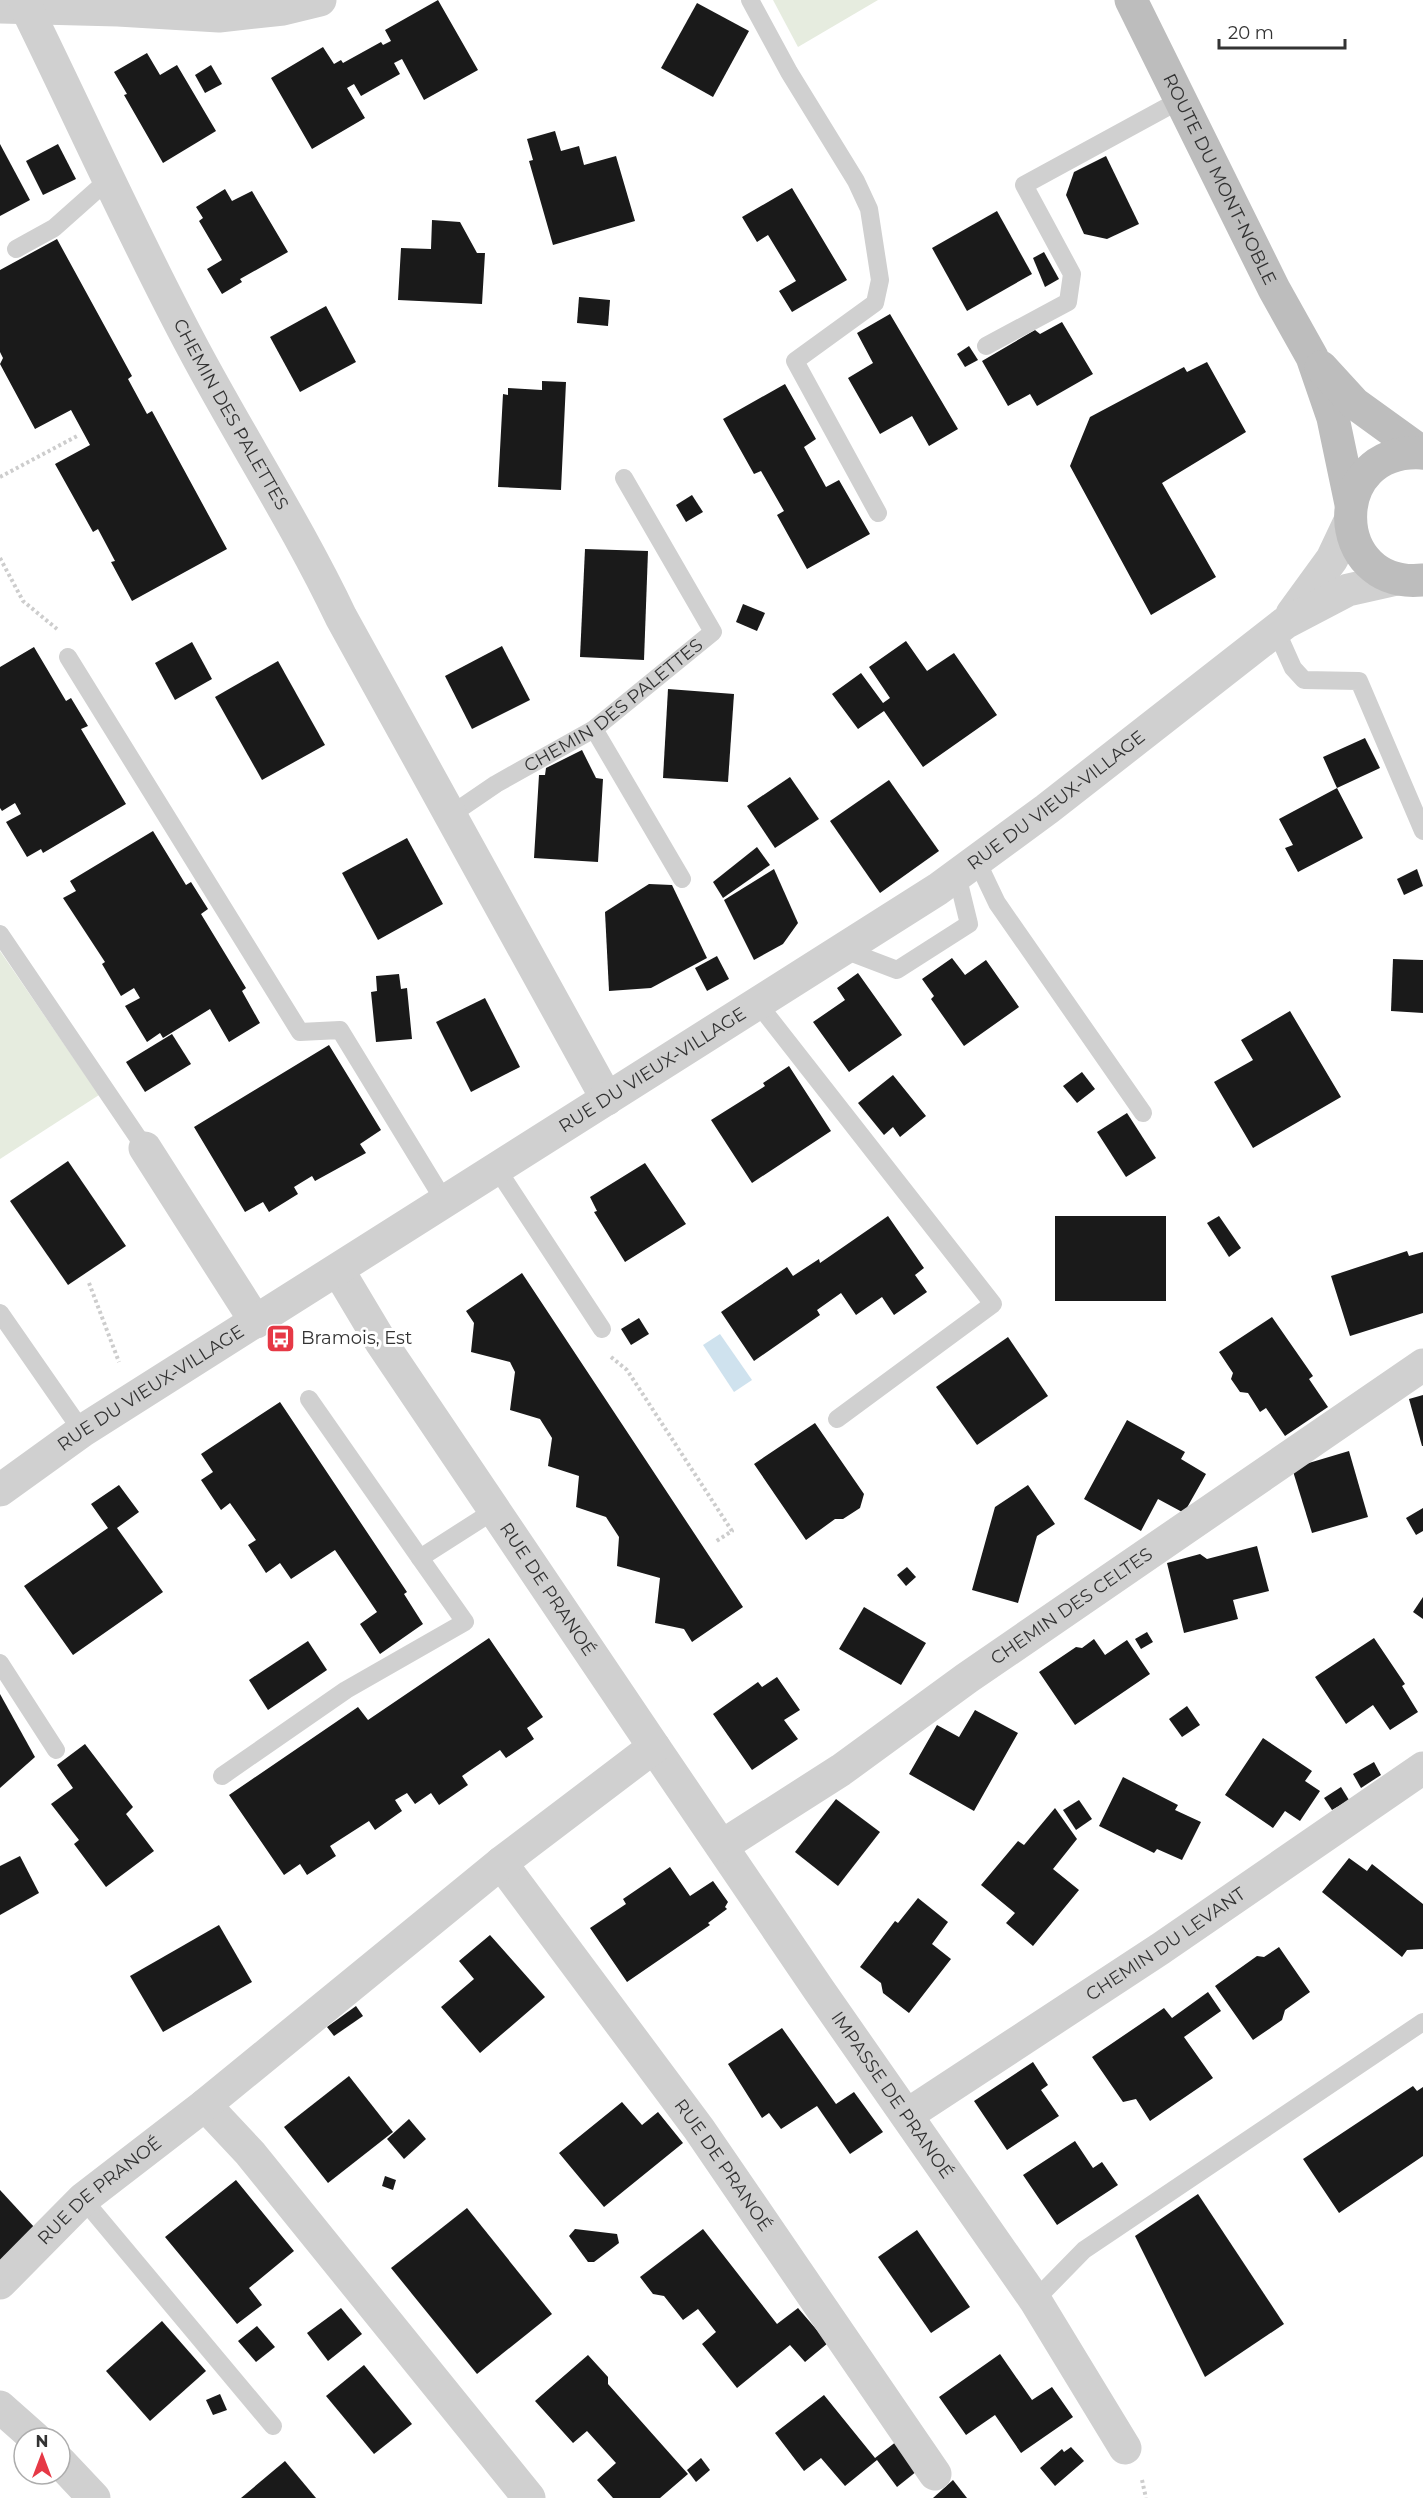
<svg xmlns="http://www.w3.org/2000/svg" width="1423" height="2498" font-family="Montserrat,sans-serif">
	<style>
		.green { fill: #e6ecdf }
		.water { fill: #cfe2ee }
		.building { fill: #1a1a1a }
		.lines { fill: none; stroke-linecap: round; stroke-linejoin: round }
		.path { stroke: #cdcdcd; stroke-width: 4; stroke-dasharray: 3 3; stroke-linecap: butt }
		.lane { stroke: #d0d0d0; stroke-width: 18 }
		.street { stroke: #d0d0d0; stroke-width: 33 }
		.secondary { stroke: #bdbdbd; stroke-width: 33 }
		.labels { text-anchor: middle; stroke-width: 6; stroke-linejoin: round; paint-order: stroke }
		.street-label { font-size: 18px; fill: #333; stroke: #fff }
		.poi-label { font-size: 18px; fill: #333; stroke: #fff; text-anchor: start }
	</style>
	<rect width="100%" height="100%" fill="#fff"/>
	<g class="green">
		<path d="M773,0h105l-80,47z"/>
		<path d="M0,951l99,144 -99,64z"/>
	</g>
	<path class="water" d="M720,1334l32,46 -18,12 -31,-47z"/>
	<g class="building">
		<path d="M438,0l40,70 -54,30 -22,-41 -8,4 6,11 -39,22 -7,-12 -7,4 18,30 -53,31 -41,-71 52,-31 11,17 7,-4 2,3 38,-21 2,3 8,-4 -6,-11z"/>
		<path d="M697,3l52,28 -36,66 -52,-29z"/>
		<path d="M147,53l13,22 17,-10 39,66 -53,32 -39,-68 3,-1 -13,-22z"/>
		<path d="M211,65l11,19 -17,9 -10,-18z"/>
		<path d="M555,131l6,20 18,-5 5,19 32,-9 19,65 -82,24 -24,-84 4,-1 -6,-21z"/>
		<path d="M0,144l30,56 -30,16z"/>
		<path d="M58,144l18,35 -33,16 -17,-34z"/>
		<path d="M1106,156l33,68 -32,15 -23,-5 -18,-39 8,-23z"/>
		<path d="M792,188l55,92 -55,32 -13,-21 17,-10 -28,-46 -11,7 -15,-25z"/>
		<path d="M225,189l7,12 20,-10 36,61 -48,27 2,3 -20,12 -15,-25 15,-9 -23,-39 4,-3 -7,-11z"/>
		<path d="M997,211l35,63 -65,37 -35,-63z"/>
		<path d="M432,220l28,2 17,31h8l-3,51 -84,-4 3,-52 30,1z"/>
		<path d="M57,239l75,137 -4,3 19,35 5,-3 75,138 -95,52 -21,-39 4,-1 -17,-32 -5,3 -38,-68 35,-19 -19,-35 -36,19 -35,-65 3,-6 -3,-6v-82z"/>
		<path d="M1044,252l15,27 -14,8 -12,-29z"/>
		<path d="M579,297l31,3 -2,26 -31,-3z"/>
		<path d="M326,306l30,56 -56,30 -30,-55z"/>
		<path d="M890,314l68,115 -29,17 -17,-30 -32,18 -32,-56 25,-15 -16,-30z"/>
		<path d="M1062,322l31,52 -56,32 -7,-12 -22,12 -26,-45 53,-31 5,4z"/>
		<path d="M969,346l9,14 -13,7 -8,-13z"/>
		<path d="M1207,362l39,70 -84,51 54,94 -65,38 -81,-149 20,-49 94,-50 3,5z"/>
		<path d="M542,381l24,1 -5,108 -63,-3 5,-93 5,1v-7l34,2z"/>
		<path d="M785,384l31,55 -12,8 22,40 13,-7 31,54 -63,35 -30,-54 7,-4 -23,-40 -7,3 -31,-55z"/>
		<path d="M692,495l11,17 -17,10 -10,-17z"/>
		<path d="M585,549l63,2 -4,109 -64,-3z"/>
		<path d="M743,604l22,9 -8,18 -21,-9z"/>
		<path d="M906,641l21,30 27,-18 43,62 -74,52 -39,-56 -26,18 -26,-35 29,-21 22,30 7,-5 -21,-31z"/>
		<path d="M192,642l20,37 -37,21 -20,-37z"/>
		<path d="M502,646l28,54 -58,29 -27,-53z"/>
		<path d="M34,647l32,54 5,-3 17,28 -7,3 45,75 -83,49 -2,-4 -14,8 -21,-35 15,-8 -6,-11 -13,8 -2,-3v-141z"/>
		<path d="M278,661l47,84 -63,35 -47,-83z"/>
		<path d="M668,689l66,5 -6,88 -65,-4z"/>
		<path d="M1365,738l15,30 -43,20 26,50 -65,34 -13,-24 8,-3 -14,-26 58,-31 -14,-31z"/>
		<path d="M582,750l14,28 7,1 -5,83 -64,-4 5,-83h6l1,-7z"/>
		<path d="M790,777l29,42 -44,29 -28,-42z"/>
		<path d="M889,780l50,71 -59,42 -50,-72z"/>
		<path d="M153,831l33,54 5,-3 17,27 -7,5 45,74 -4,3 18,32 -31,19 -19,-33 -47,29 -3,-5 -13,9 -22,-36 15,-8 -6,-10 -13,8 -19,-32 3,-2 -42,-64 13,-7 -6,-10z"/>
		<path d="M407,838l36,66 -65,36 -36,-67z"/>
		<path d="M757,847l13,18 -47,33 -10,-16z"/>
		<path d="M774,869l24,54 -15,21 -29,16 -30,-60z"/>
		<path d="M1417,869l6,17 -19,9 -7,-16z"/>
		<path d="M649,884l23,1 35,73 -56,30 -42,3 -4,-79z"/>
		<path d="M717,956l12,23 -22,12 -12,-23z"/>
		<path d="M952,958l13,17 21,-15 33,47 -55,39 -33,-47 3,-3 -12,-17z"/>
		<path d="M1393,959l30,1v53l-32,-2z"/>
		<path d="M858,973l44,62 -53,37 -36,-50 32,-22 -8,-12z"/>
		<path d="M399,974l2,15 6,-1 5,51 -36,3 -5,-50 6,-1 -1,-15z"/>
		<path d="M485,998l35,69 -49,25 -35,-70z"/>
		<path d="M1290,1011l51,86 -88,51 -39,-66 39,-22 -12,-20z"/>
		<path d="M172,1034l19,30 -46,28 -19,-30z"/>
		<path d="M329,1045l52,85 -21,14 6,9 -51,28 -3,-5 -18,11 4,7 -29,18 -6,-10 -18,10 -51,-85z"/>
		<path d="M789,1066l42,65 -79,52 -41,-63 54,-34 -2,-3z"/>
		<path d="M1082,1072l13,17 -18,14 -14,-17z"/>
		<path d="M893,1075l33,41 -26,21 -7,-10 -9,8 -26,-32z"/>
		<path d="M1127,1113l29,45 -30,19 -29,-45z"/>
		<path d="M68,1161l58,85 -58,39 -58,-84z"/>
		<path d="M645,1163l41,61 -61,38 -31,-50 3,-1 -7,-14z"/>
		<path d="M888,1216l36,52 -9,7 12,17 -33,23 -12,-18 -26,18 -15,-22 -24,17 3,5 -66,46 -33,-49 66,-45 6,9 26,-17 1,4z"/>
		<rect x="1055" y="1216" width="111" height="85"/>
		<path d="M1219,1216l22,32 -12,9 -22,-34z"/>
		<path d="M1407,1251l2,5 14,-4v61l-73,23 -19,-60z"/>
		<path d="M522,1273l221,334 -51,35 -8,-13 -29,-6 5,-45 -43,-12 2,-29 -13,-20 -30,-10 3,-31 -31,-10 4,-28 -12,-19 -30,-9 5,-38 -5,-10 -39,-10 3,-29 -8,-12z"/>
		<path d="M1272,1317l41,59 -4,3 19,28 -43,29 -19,-28 -6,4 -12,-19 -8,-1 -9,-13 2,-6 -14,-21z"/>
		<path d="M639,1318l10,16 -18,11 -10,-16z"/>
		<path d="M1008,1337l40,59 -71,49 -41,-58z"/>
		<path d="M1423,1395v51h-1l-13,-47z"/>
		<path d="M280,1402l127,190 -3,2 19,30 -43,30 -20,-30 17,-12 -42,-62 -44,29 -11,-16 -14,10 -18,-28 8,-5 -26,-37 -9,7 -20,-30 12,-8 -12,-18z"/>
		<path d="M1127,1420l58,32 -4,7 25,15 -22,39 -26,-14 -17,32 -57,-32z"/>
		<path d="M815,1423l49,71 -4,14 -17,11h-8l-29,21 -52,-76z"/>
		<path d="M1349,1451l19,66 -56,16 -20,-65z"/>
		<path d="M119,1485l20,27 -22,16 46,64 -90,63 -49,-69 84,-58 -17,-24z"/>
		<path d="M1028,1485l27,39 -18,12 -19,67 -46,-13 23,-83z"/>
		<path d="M1423,1508v23l-7,4 -10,-17z"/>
		<path d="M1257,1546l12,45 -36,9 5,19 -54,14 -17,-70 33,-9 7,5z"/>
		<path d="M907,1567l9,10 -10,9 -9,-11z"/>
		<path d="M1423,1597v22l-10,-7z"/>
		<path d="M864,1607l62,36 -25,42 -62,-36z"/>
		<path d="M1147,1632l6,10 -12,7 -6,-10z"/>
		<path d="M489,1638l54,79 -16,11 7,11 -28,19 -6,-8 -38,26 6,9 -29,20 -8,-12 -16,11 -8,-11 -12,7 7,11 -27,19 -6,-9 -39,25 6,10 -29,19 -7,-11 -16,11 -55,-80 129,-88 10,13z"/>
		<path d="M1374,1638l31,46 -3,2 16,26 -28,18 -17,-25 -27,19 -31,-47z"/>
		<path d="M1094,1639l11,16 22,-15 23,34 -75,51 -36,-53 37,-25 6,1z"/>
		<path d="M308,1641l19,29 -59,40 -19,-30z"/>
		<path d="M777,1677l23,33 -16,10 14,19 -46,31 -39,-56 45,-32 4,5z"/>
		<path d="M0,1694l35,63 -35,31z"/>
		<path d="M1187,1706l13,19 -18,12 -13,-18z"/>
		<path d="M975,1710l43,23 -44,78 -65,-37 28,-49 22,12z"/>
		<path d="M1263,1738l49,33 -7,10 15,10 -20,30 -15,-10 -12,17 -48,-33z"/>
		<path d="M85,1744l48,63 -7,7 28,37 -48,36 -32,-43 5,-4 -28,-36 22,-16 -16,-23z"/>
		<path d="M1374,1762l7,13 -20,13 -8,-14z"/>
		<path d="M1123,1777l55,28 -3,5 26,12 -19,38 -25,-11 -3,4 -55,-27z"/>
		<path d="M1341,1787l8,13 -17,10 -8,-12z"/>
		<path d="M836,1799l44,33 -42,54 -43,-34z"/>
		<path d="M1079,1800l13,19 -16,11 -13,-20z"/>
		<path d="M1055,1808l22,31 -24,30 26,21 -46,56 -27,-23 9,-10 -34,-28 37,-44 6,4z"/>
		<path d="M20,1856l19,37 -39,22v-49z"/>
		<path d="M1349,1858l18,13 5,-7 51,40v45l-16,1 -5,7 -80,-65z"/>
		<path d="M670,1867l20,29 23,-15 15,21 -3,5 2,2 -19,14 2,2 -83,57 -37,-54 36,-24 -3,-5z"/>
		<path d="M918,1898l30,24 -16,22 19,15 -42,54 -26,-20 -2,-10 -21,-16 35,-46 3,2z"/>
		<path d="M219,1925l33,57 -89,50 -33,-56z"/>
		<path d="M490,1935l55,62 -65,56 -39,-46 33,-28 -15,-18z"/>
		<path d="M1279,1947l31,45 -25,18 -3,10 -29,20 -38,-54 42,-30 7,1z"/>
		<path d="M1208,1992l13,19 -37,26 29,41 -63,43 -14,-22 -13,3 -31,-45 72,-49 8,10z"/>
		<path d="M356,2006l7,10 -29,20 -7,-9z"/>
		<path d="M782,2028l54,76 18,-12 29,40 -33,22 -33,-48 -36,23 -12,-16 -7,5 -34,-54z"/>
		<path d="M1033,2062l15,23 -7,5 18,26 -52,34 -33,-49z"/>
		<path d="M349,2076l44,56 -65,51 -44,-56z"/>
		<path d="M1413,2086l4,5 6,-4v69l-84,57 -36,-54z"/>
		<path d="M622,2102l20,23 16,-13 25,31 -79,64 -45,-54z"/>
		<path d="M409,2119l17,20 -22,20 -17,-20z"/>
		<path d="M1075,2141l18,27 9,-6 16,23 -61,40 -34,-50z"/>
		<path d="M385,2176l11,4 -3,10 -11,-4z"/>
		<path d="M236,2180l58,71 -45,37 13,17 -25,19 -72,-87z"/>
		<path d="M0,2190l35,38 -35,33z"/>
		<path d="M1198,2194l86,130 -79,53 -70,-141z"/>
		<path d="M467,2208l85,106 -75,60 -86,-106z"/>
		<path d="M575,2229l42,5 2,9 -25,19h-6l-19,-26z"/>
		<path d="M703,2229l74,95 21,-16 30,35 -23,19 -15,-17 -53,43 -35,-44 14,-12 -18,-23 -15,11 -19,-24 -11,-2 -13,-17z"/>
		<path d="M917,2230l53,77 -39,26 -53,-76z"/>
		<path d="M341,2308l21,26 -34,27 -21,-28z"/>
		<path d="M162,2321l44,50 -56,50 -44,-50z"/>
		<path d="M257,2326l18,21 -19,15 -18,-21z"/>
		<path d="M1000,2354l32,46 20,-13 21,30 -52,36 -26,-38 -29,20 -27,-38z"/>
		<path d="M588,2355l20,22v7l80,90 -28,24h-47l-16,-18 19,-17 -29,-32 -14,12 -38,-42z"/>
		<path d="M364,2365l48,59 -38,30 -48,-58z"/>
		<path d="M220,2394l7,16 -14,5 -7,-15z"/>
		<path d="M824,2395l51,63 26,-20 21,29 -25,20 -20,-27 -32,26 -24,-28 -17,13 -29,-38z"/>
		<path d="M1071,2447l13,14 -29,25 -15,-18 22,-19 2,3z"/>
		<path d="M701,2458l9,12 -14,12 -9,-12z"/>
		<path d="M285,2461l31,37h-75z"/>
		<path d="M953,2480l14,18h-34z"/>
	</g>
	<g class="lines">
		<g class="path">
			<path d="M0,477l79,-42"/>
			<path d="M0,558l23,43 34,28"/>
			<path d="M89,1283l30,79"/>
			<path d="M611,1357l16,13 105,161 -17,11"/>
			<path d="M1142,2480l4,18"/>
		</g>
		<g class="lane">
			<path d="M750,0l39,72 67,109 13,28 11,71 -5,23 -80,58 83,152"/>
			<path d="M16,249l38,-21 54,-48"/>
			<path d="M986,346l82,-44 4,-28 -48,-89 156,-85"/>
			<path d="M1276,630l17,38 11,12 55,1 64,150"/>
			<path d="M68,657l232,375 40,-2 105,172"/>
			<path d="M594,729l88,150"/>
			<path id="s1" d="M452,814l44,-30 98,-55 119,-97 -89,-154"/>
			<path d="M977,861l20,42 146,210"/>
			<path d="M0,934l145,214"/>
			<path d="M842,949l55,21 72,-46 -12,-49"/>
			<path d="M759,1005l234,299 -156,115"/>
			<path d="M497,1169l105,160"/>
			<path d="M0,1313l82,118"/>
			<path d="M309,1399l111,159"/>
			<path d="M0,1663l56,87"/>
			<path d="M222,1776l124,-86 119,-68 -45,-64 75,-48"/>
			<path d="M83,2199l190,227"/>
			<path d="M1035,2300l49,-50 339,-228"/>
		</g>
		<g class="street">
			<path d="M0,7l118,3 101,6 64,-7 37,-9"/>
			<path id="s2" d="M26,7c56,114 108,231 168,343 48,90 103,175 147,267l266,482"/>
			<path d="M1292,614l40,-55 17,-36"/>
			<path d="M145,1148l111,174"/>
			<path id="s3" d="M338,1270l43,72 273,405 165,243 216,310 90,148"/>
			<path id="s4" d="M0,1490l82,-59 856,-542 109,-80 238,-186 63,-33 49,-11"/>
			<path id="s5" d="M722,1846l119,-76 126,-92 456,-313"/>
			<path id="s6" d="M501,1863l198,266 236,345"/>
			<path d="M205,2105l45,48 279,345"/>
			<path id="s7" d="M907,2115l253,-166 263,-181"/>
			<path id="s8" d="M0,2283l83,-84 122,-94 296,-242 153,-116"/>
			<path d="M0,2407l35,31"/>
			<path d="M60,2462l34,36"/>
		</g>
		<g class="secondary">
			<path id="s9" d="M1131,0l143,289 38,68 21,61 18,86"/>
			<path d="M1321,367l33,36 69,50"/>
			<path d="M1423,453c-98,-7 -95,137 0,127"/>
		</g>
	</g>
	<defs>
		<symbol id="bus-square" viewBox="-11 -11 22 22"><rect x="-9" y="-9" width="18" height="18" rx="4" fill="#e63946" stroke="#fff"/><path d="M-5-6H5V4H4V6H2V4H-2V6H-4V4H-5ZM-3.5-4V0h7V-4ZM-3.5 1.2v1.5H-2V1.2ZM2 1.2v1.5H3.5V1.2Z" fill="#fff"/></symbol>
	</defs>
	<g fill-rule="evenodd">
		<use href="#bus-square" x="264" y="1322" width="33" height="33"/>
	</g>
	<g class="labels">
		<g class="street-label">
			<text dy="6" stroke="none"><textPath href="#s9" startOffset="200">ROUTE DU MONT-NOBLE</textPath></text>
			<text dy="6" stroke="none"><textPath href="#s2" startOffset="456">CHEMIN DES PALETTES</textPath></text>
			<text dy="6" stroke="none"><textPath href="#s1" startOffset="195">CHEMIN DES PALETTES</textPath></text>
			<text dy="6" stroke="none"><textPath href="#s4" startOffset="1262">RUE DU VIEUX-VILLAGE</textPath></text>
			<text dy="6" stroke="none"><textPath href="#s4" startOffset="776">RUE DU VIEUX-VILLAGE</textPath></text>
			<text dy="6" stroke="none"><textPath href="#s4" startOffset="182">RUE DU VIEUX-VILLAGE</textPath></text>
			<text dy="6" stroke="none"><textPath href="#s3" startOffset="382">RUE DE PRANOÉ</textPath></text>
			<text dy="6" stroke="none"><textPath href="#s5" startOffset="424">CHEMIN DES CELTES</textPath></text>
			<text dy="6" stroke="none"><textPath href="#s7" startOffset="310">CHEMIN DU LEVANT</textPath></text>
			<text dy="6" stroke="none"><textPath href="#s3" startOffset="994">IMPASSE DE PRANOÉ</textPath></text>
			<text dy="6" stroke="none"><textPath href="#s6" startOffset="375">RUE DE PRANOÉ</textPath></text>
			<text dy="6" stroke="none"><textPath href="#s8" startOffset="136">RUE DE PRANOÉ</textPath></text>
		</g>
		<g class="poi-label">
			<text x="301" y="1344">Bramois, Est</text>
		</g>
	</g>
	<g transform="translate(42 2456)"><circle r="28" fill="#ffffff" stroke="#adadad" stroke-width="1.5"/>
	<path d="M0-4.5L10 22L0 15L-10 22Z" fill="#e63946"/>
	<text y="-9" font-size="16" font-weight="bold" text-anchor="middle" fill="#333333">N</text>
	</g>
	<path d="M1219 39v9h126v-9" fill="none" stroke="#333333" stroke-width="3"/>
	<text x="1228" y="39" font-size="18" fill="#333333" stroke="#ffffff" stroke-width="4.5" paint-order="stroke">20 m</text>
</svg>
